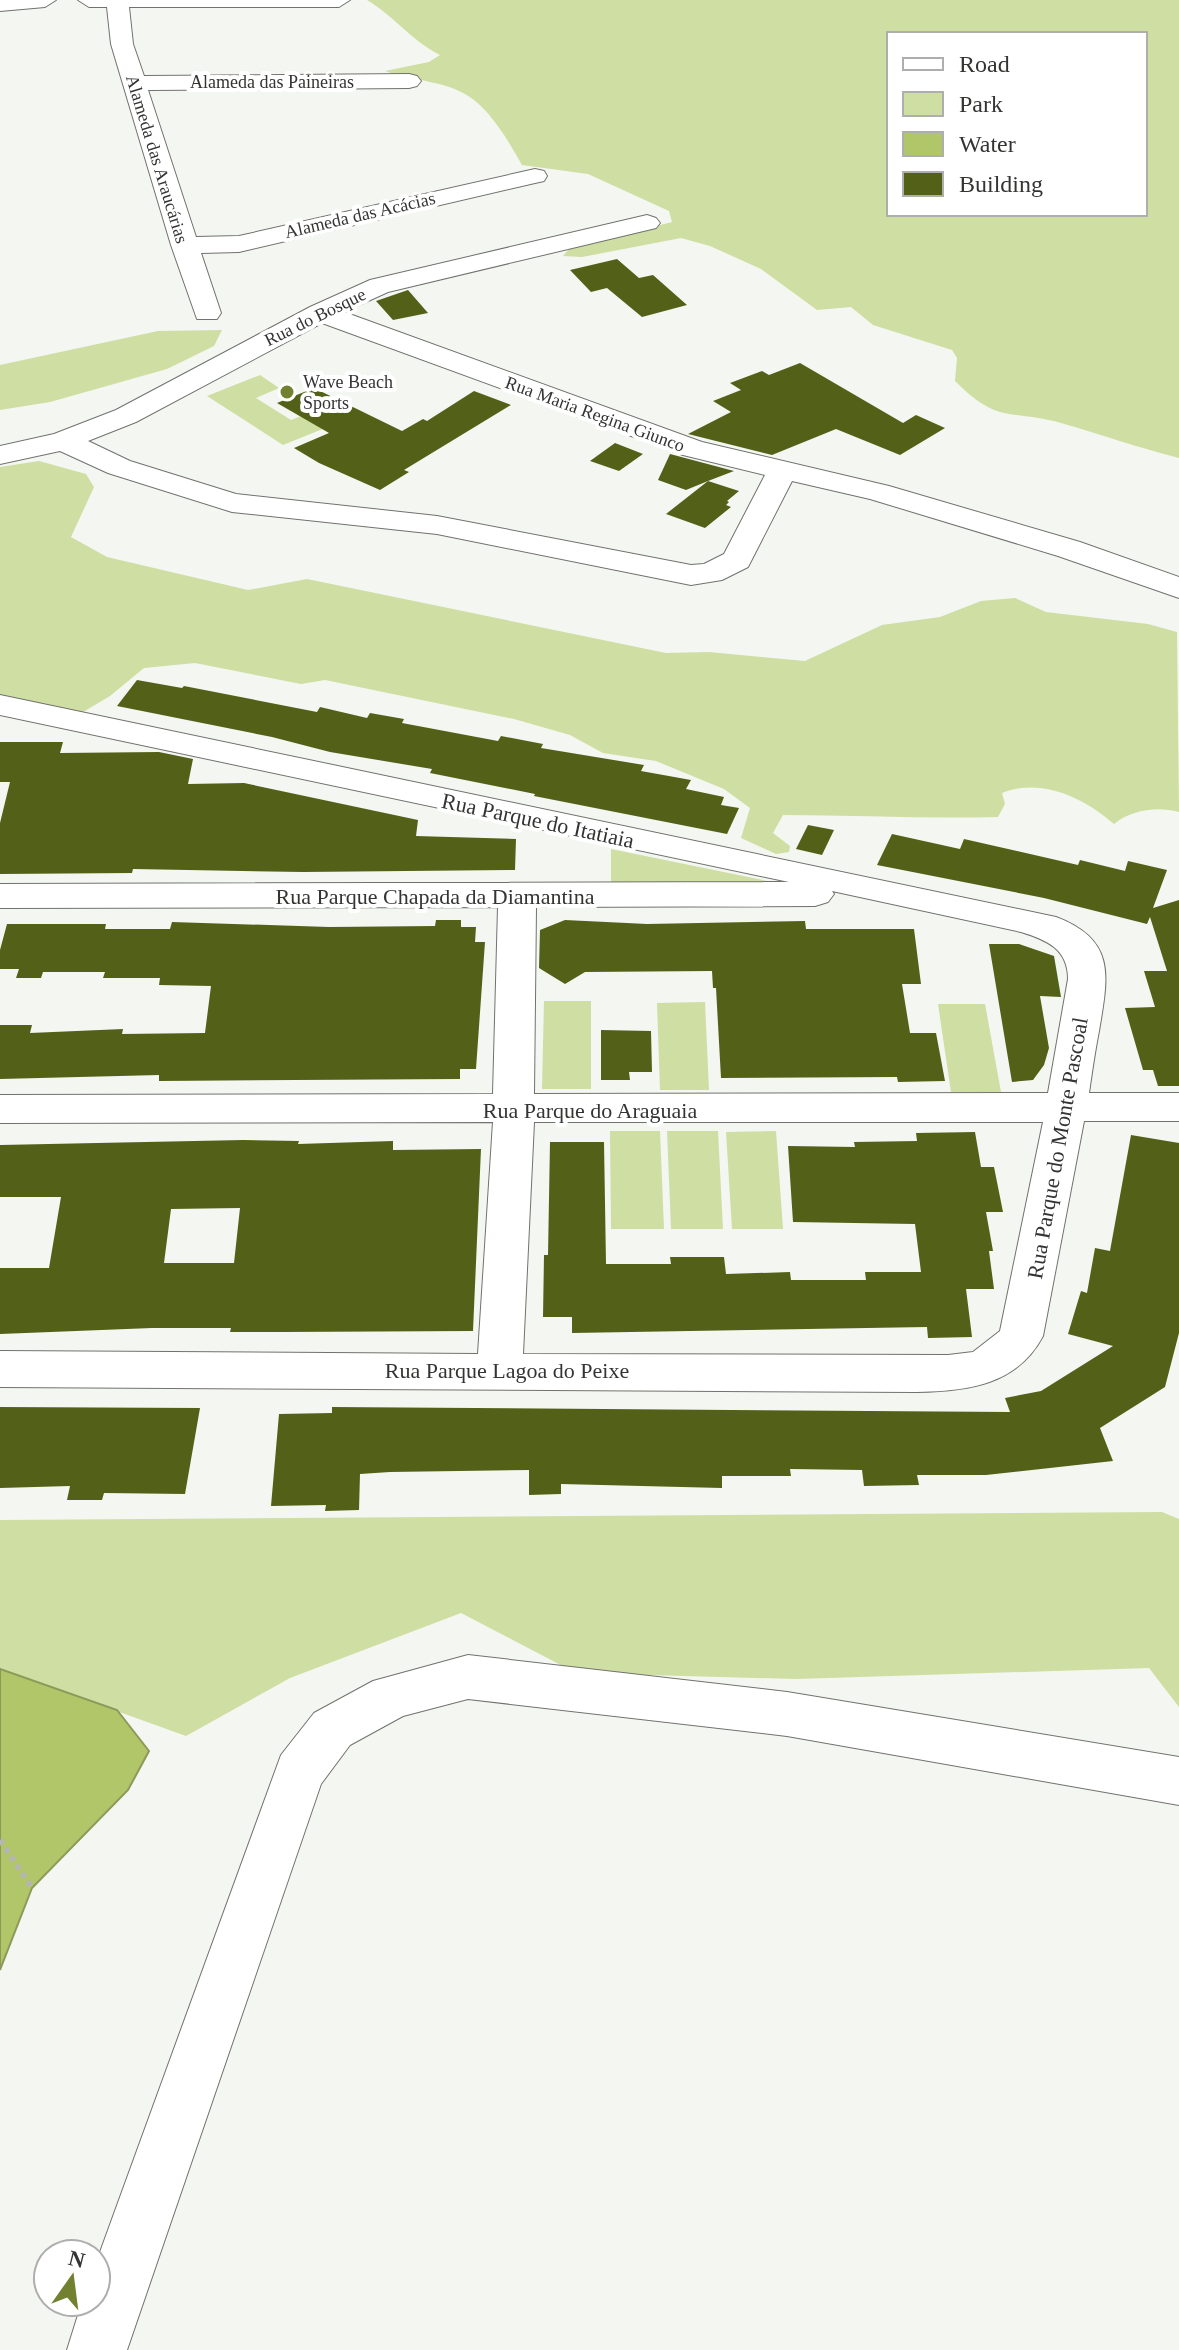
<svg xmlns="http://www.w3.org/2000/svg" width="1179" height="2350" font-family="Georgia,serif">
	<style>
		.green { fill: #cfdea2; fill-rule: evenodd }
		.water { fill: #b1c569; stroke: #8c9a59; stroke-width: 2 }
		.building { fill: #536118; fill-rule: evenodd }
		.lines { fill: none; stroke-linecap: round; stroke-linejoin: round }
		.minor-casing { stroke: #71726e; stroke-width: 2 }
		.path { stroke: #b4b6b2; stroke-width: 6; stroke-dasharray: 5 5; stroke-linecap: butt }
		.minor { fill: #fff; fill-rule: evenodd }
		.poi-dot { fill: #71812f; stroke: #fff; stroke-width: 3 }
		.labels { text-anchor: middle; stroke-width: 8; stroke-linejoin: round; paint-order: stroke }
		.far-street-label { font-size: 18px; fill: #343533; stroke: #fff }
		.far-poi-label { font-size: 18px; fill: #343533; stroke: #fff; text-anchor: start }
		.street-label { font-size: 22px; fill: #343533; stroke: #fff }
	</style>
	<rect width="100%" height="100%" fill="#f4f6f1"/>
	<g class="green">
		<path d="M367,0h812v458c-40,-10 -79,-24 -118,-35 -51,-14 -62,2 -106,-42l2,-23 -5,-8 -79,-25 -22,-18 -34,3 -56,-41 -51,-23 -29,-8 -99,19 -19,-1 6,-7 103,-27 -3,-11 -81,-37 -66,-9c-13,-23 -28,-49 -48,-65 -23,-19 -62,-19 -89,-29l44,-9 11,-7c-28,-14 -46,-39 -73,-55zM889,34h256v180h-256z"/>
		<path d="M222,330l-8,16 -47,23 -117,33 -50,8v-45l158,-34z"/>
		<path d="M260,375l19,13 -23,10 35,22 23,-9 21,13 -52,21 -76,-49z"/>
		<path d="M39,461l47,13 8,13 -23,50 36,20 141,33 59,-11 359,74 43,-1 96,9 77,-36 58,-8 41,-16 34,-3 31,14 102,12 29,8 2,180c-22,-6 -48,-2 -65,12 -30,-26 -72,-47 -112,-31l3,11 -7,13c-71,2 -143,-2 -215,-2l-10,18 17,13 -1,6 -13,2 -35,-16 9,-30 -26,-19 -68,-28 -53,-8 -33,-18 -56,-16 -189,-39 -24,4 -106,-21 -51,5 -34,28 -27,16 -83,-15v-230z"/>
		<path d="M611,849l176,36 -176,-2z"/>
		<path d="M544,1001h47v88h-49z"/>
		<path d="M705,1002l4,88h-49l-3,-87z"/>
		<path d="M938,1004h47l16,88h-50z"/>
		<path d="M610,1131h50l4,98h-53z"/>
		<path d="M667,1131h51l5,98h-52z"/>
		<path d="M776,1131l7,98h-51l-6,-97z"/>
		<path d="M1162,1512l17,7v188l-30,-39 -353,11 -220,-6 -115,-60 -171,65 -104,58 -186,-67v-149z"/>
	</g>
	<path class="water" d="M0,1669l117,41 32,41 -21,39 -96,98 -32,82z"/>
	<g class="building">
		<path d="M617,259l22,19 14,-3 34,30 -45,12 -35,-29 -16,4 -21,-22z"/>
		<path d="M408,290l20,23 -35,7 -17,-19z"/>
		<path d="M800,363l103,60 13,-8 29,13 -45,27 -64,-26 -64,26 -84,-21 43,-22 -18,-11 28,-11 -11,-7 32,-12 7,4z"/>
		<path d="M314,388l88,43 21,-12 4,2 47,-30 37,14 -107,65 5,2 -29,18 -61,-27 -25,-15 35,-15 -52,-30z"/>
		<path d="M615,443l28,11 -24,17 -29,-10z"/>
		<path d="M670,454l64,17 -26,10 31,10 -12,10 2,1 -3,3 5,2 -26,21 -39,-14 42,-33 -22,9 -28,-10z"/>
		<path d="M137,680l45,8 2,-2 133,26 3,-5 47,11 3,-5 34,6 -2,4 96,18 3,-5 42,8 -2,4 103,17 -3,6 50,9 -5,9 38,8 -3,8 18,3 -12,26 -193,-38 1,-2 -105,-21 2,-4 -102,-17 -58,-15 -155,-31z"/>
		<path d="M0,742h63l-3,11 99,-1 34,7 -5,25 56,-1 174,37 -2,16 100,3 -1,31 -212,2 -170,-3 -1,4 -132,1v-51l10,-41h-10z"/>
		<path d="M808,825l26,5 -12,25 -26,-6z"/>
		<path d="M892,834l68,15 4,-10 114,26 2,-5 45,11 3,-10 39,9 -14,38 26,-8v186h-21l-5,-16h-10l-18,-62 30,-1 -11,-36h23l-17,-54 -3,7 -103,-26 -167,-33z"/>
		<path d="M436,920h25v7h15l-1,15h10l-9,127h-16v10l-301,2v-6l-159,4v-54h32l-2,8 93,-4 -1,5 83,-1 6,-47 -52,-1 1,-7h-57l2,-6h-62l-2,6h-25l3,-9h-19v-19l7,-26h99l-1,5h65l2,-7 157,5 106,-1z"/>
		<path d="M565,920l82,4 158,-3 1,8h108l7,55h-19l8,49h26l9,48 -47,1 -1,-5 -176,1 -5,-90h-3l-1,-17 -127,1 -20,12 -26,-16 1,-38z"/>
		<path d="M989,944h30l35,12 7,41 -21,-1 9,52 -5,17 -11,15 -21,2z"/>
		<path d="M601,1030l50,1 1,41h-23l1,8h-29z"/>
		<path d="M975,1132l6,35h13l9,45h-17l7,39h-4l5,38h-28l6,48 -44,1 -1,-11 -355,6v-16h-29l1,-62h4l2,-113h54l2,122h65l-1,-7h54l2,17 64,-2 1,8h75l-1,-8h56l-6,-48 -122,-2 -5,-76 67,1 -1,-5 63,-1 -1,-8z"/>
		<path d="M1131,1135l48,8v190l-14,54 -65,41 13,33 -127,14h-69l2,10 -55,1 -2,-16 -72,-1 1,7h-69v12l-161,-4v10l-32,1v-25l-139,2 -30,2 -1,36 -34,1 1,-6 -55,1 8,-92 53,-1v-6l678,5 -5,-14 36,-7 72,-45 -45,-12 13,-43 6,2 8,-45 15,3z"/>
		<path d="M243,1140l56,1 -1,3 95,-3v9l88,-1 -8,182 -191,1h-52l1,-4h-79l-152,6v-66h49l12,-71h-61v-52zM240,1208l-6,55h-70l7,-54z"/>
		<path d="M0,1407l200,1 -15,86 -81,-1 -2,7h-35l3,-14 -70,2z"/>
	</g>
	<g class="lines">
		<defs>
			<g id="minor">
				<path d="M0,0h56l-11,7 -45,4z"/>
				<path d="M78,0h272l-11,7h-210l4,37 11,32 265,-2 8,2 4,5 -4,5 -8,2 -261,2 48,147 43,-1 296,-67 9,2 3,5 -3,5 -9,2 -296,69 -38,1 20,60 -4,6h-20l-26,-74 -60,-201 -4,-37h-18z"/>
				<path d="M647,215l9,3 4,5 -4,5 -268,64 -44,20 358,130 187,44 191,56 99,35v21l-121,-42 -188,-57 -78,-18 -44,86 -26,13 -31,5 -254,-51 -205,-22 -124,-39 -48,-22 -60,13v-18l54,-12 62,-24 194,-103 60,-27zM322,323l361,132 82,20 -41,79 -20,10 -13,1 -254,-49 -201,-22 -106,-33 -42,-20 48,-19z"/>
				<path d="M0,695l1056,222c61,23 52,60 43,114 -4,20 -7,41 -10,62h90v28h-95l-41,215c-26,49 -75,55 -126,56l-917,-5v-36l478,3 15,-232 -493,1v-28l493,-1 5,-187 -498,1v-24l789,-2 -789,-167zM832,891l189,41c26,8 47,17 47,47l-20,114 -514,1 2,-187 279,-1 13,-4 6,-8zM534,1122h509l-43,209 -27,21 -25,3 -425,-1z"/>
				<path d="M468,1655l319,37 392,65v48l-392,-69 -319,-37 -65,17 -53,29 -29,39 -194,566h-60l15,-48h14v-39l185,-508 33,-42 59,-32z"/>
			</g>
		</defs>
		<use href="#minor" class="minor-casing"/>
		<path class="path" d="M0,1840l32,48"/>
		<use href="#minor" class="minor"/>
	</g>
	<circle class="poi-dot" cx="287" cy="392" r="8"/>
	<g class="labels">
		<g class="far-street-label">
			<text x="272" y="88">Alameda das Paineiras</text>
			<text transform="translate(157 159) rotate(73)" y="6">Alameda das Araucárias</text>
			<text transform="translate(360 215) rotate(-13)" y="6">Alameda das Acácias</text>
			<text transform="translate(315 317) rotate(-26)" y="6">Rua do Bosque</text>
			<text transform="translate(595 414) rotate(20)" y="6">Rua Maria Regina Giunco</text>
		</g>
		<g class="far-poi-label">
			<text x="303" y="388">Wave Beach<tspan x="303" dy="21">Sports</tspan></text>
		</g>
		<g class="street-label">
			<text transform="translate(538 820) rotate(12)" y="8">Rua Parque do Itatiaia</text>
			<text x="435" y="904">Rua Parque Chapada da Diamantina</text>
			<text x="590" y="1118">Rua Parque do Araguaia</text>
			<text transform="translate(1057 1148) rotate(-80)" y="8">Rua Parque do Monte Pascoal</text>
			<text x="507" y="1378">Rua Parque Lagoa do Peixe</text>
		</g>
	</g>
	<rect x="887" y="32" width="260" height="184" fill="#ffffff" stroke="#aeaead" stroke-width="2"/>
	<rect x="903" y="58" width="40" height="12" fill="#ffffff" stroke="#aeaead" stroke-width="2"/>
	<text x="959" y="72" font-size="24" fill="#343533">Road</text>
	<rect x="903" y="92" width="40" height="24" fill="#cfdea2" stroke="#aeaead" stroke-width="2"/>
	<text x="959" y="112" font-size="24" fill="#343533">Park</text>
	<rect x="903" y="132" width="40" height="24" fill="#b1c569" stroke="#aeaead" stroke-width="2"/>
	<text x="959" y="152" font-size="24" fill="#343533">Water</text>
	<rect x="903" y="172" width="40" height="24" fill="#536118" stroke="#aeaead" stroke-width="2"/>
	<text x="959" y="192" font-size="24" fill="#343533">Building</text>
	<g transform="translate(72 2278) rotate(14)"><circle r="38" fill="#ffffff" stroke="#aeaead" stroke-width="2"/>
	<path d="M0-6L14 30L0 20L-14 30Z" fill="#71812f"/>
	<text y="-12" font-size="22" font-weight="bold" text-anchor="middle" fill="#343533">N</text>
	</g>
</svg>
